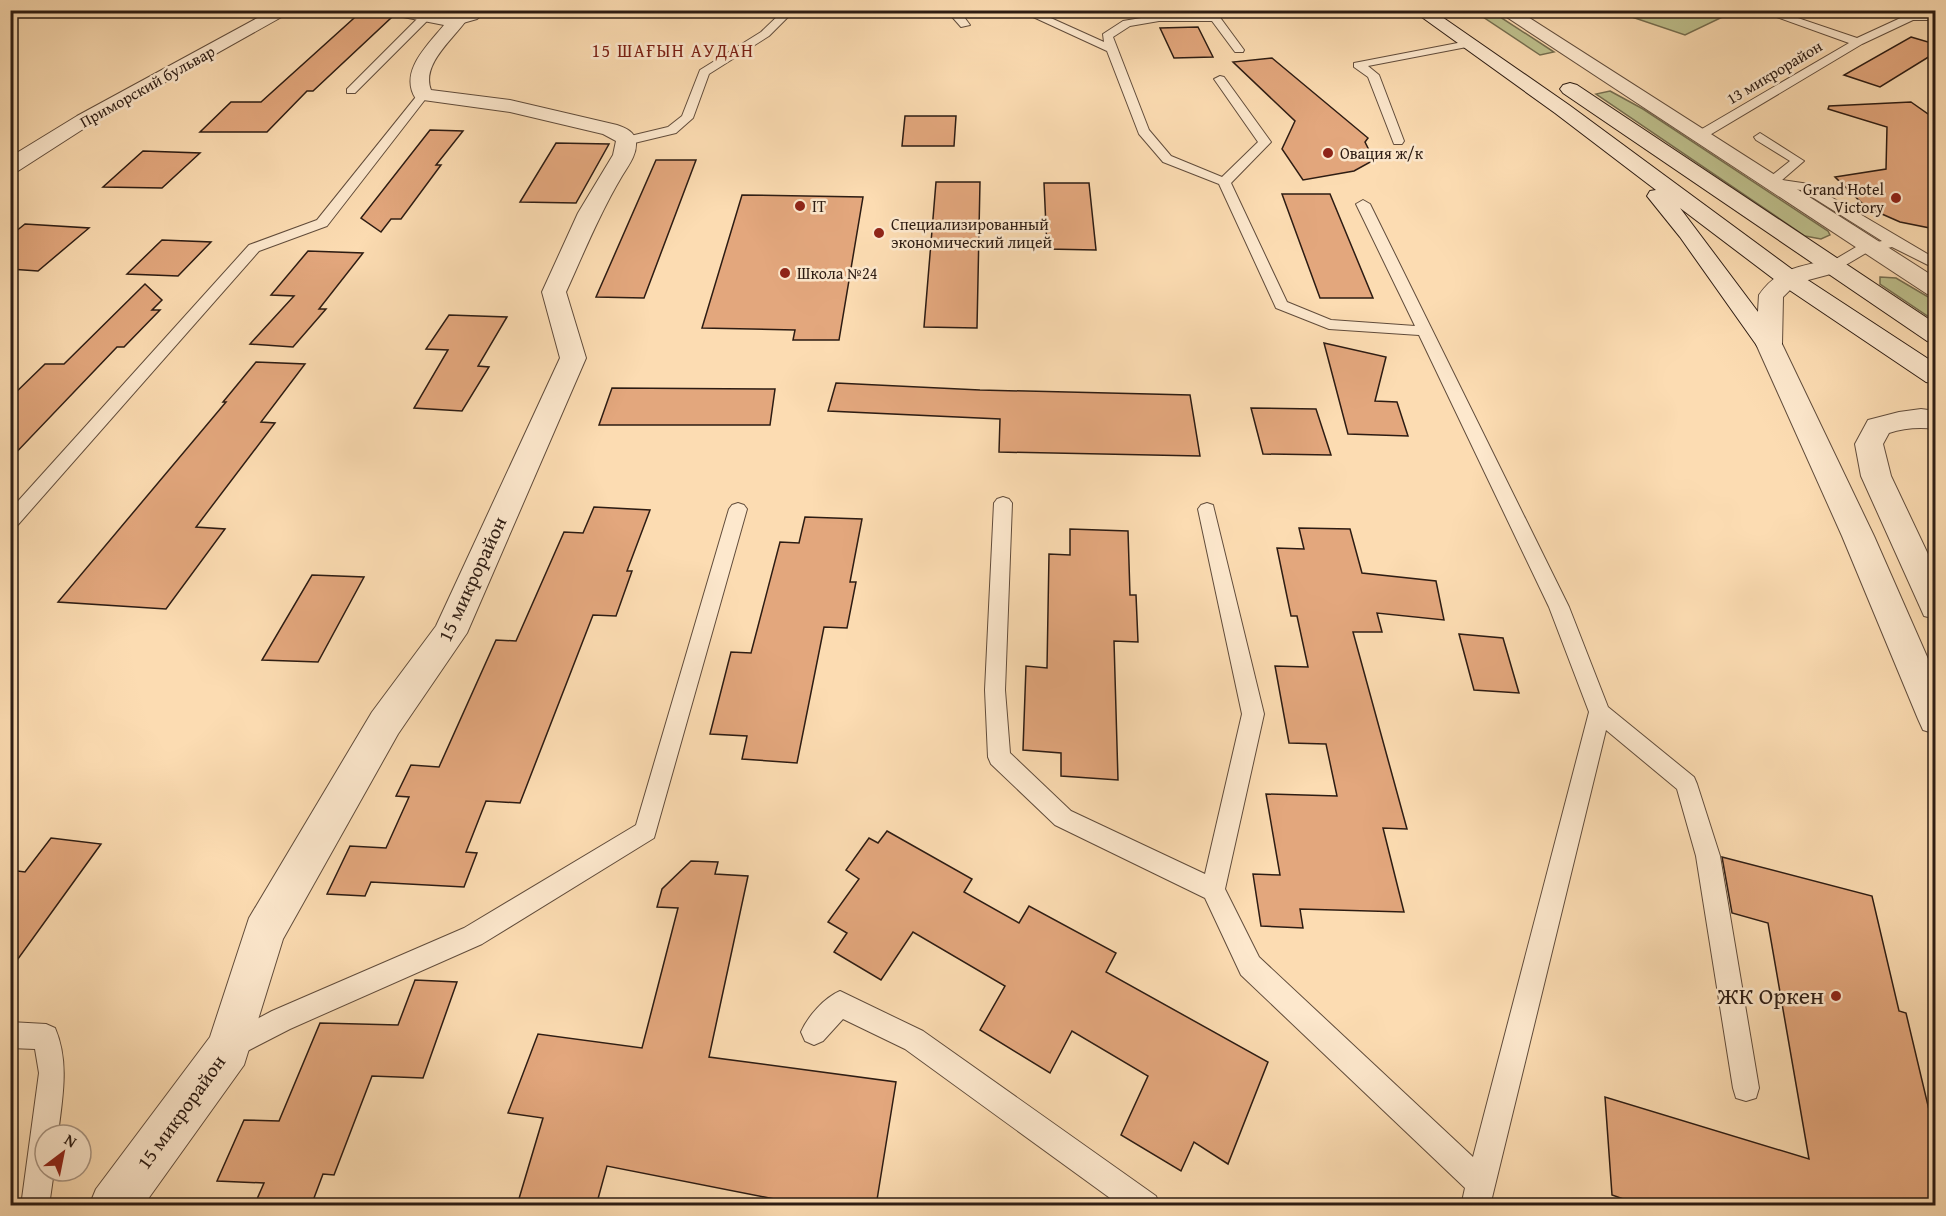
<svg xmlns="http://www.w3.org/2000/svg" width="1946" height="1216" font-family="'Gentium Book Plus',serif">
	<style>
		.green { fill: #bec08d; stroke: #766e50; stroke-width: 1.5 }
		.building { fill: #e3a77d; stroke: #2d1c13; stroke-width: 1.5 }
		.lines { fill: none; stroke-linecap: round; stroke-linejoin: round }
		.service-casing { stroke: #614c3b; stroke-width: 2 }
		.minor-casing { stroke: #614c3b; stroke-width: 2 }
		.tertiary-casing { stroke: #614c3b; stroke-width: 2 }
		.secondary-casing { stroke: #2d1c13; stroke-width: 2 }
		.service { fill: #fde8cd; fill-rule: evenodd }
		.minor { fill: #fde8cd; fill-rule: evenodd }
		.tertiary { fill: #fde8cd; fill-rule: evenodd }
		.secondary { fill: #fde8cd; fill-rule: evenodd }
		.poi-dot { fill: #8f2418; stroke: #fde8cd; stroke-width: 2 }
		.labels { text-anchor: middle; stroke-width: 5; stroke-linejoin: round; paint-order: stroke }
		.far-street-label { font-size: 16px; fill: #2d1c13; stroke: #fde8cd }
		.far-poi-label { font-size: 16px; fill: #2d1c13; stroke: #fde8cd; text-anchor: start }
		.far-neighbourhood-label { font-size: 18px; letter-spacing: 1.5px; fill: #7a1f14; stroke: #fde8cd }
		.street-label { font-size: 20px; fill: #2d1c13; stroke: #fde8cd }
		.near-poi-label { font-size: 24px; fill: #2d1c13; stroke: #fde8cd; text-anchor: end }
	</style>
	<rect width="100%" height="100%" fill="#fcdcb2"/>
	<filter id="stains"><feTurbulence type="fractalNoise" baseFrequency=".00333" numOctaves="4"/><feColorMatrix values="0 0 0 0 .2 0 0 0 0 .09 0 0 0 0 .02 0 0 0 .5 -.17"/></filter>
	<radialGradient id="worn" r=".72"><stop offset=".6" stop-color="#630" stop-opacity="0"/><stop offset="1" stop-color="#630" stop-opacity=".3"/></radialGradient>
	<g class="green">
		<path d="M1474,11h17l63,41 -14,3z"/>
		<path d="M1614,11l121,-1v1l-50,24z"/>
		<path d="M1610,91l33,18 185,122 2,4 -9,4 -16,-3 -209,-142z"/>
		<path d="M1880,277l16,1 39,23v20l-55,-37z"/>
	</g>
	<g class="building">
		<path d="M363,10h20l9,7 -79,74h-6l-40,41h-67l31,-30h30z"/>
		<path d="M1198,27l15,30 -39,1 -14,-30z"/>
		<path d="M1911,37l24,7v9l-55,34 -36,-12z"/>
		<path d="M1272,58l96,80 -3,4 9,18 -20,11 -51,9 -21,-31 13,-28 -62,-59z"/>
		<path d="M1911,102l24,17v110l-35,-7 -34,-15 -31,-30 51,-8 1,-42 -59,-18 1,-3z"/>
		<path d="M905,116h51l-2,30h-52z"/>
		<path d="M430,130l33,1 -27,34h5l-40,54h-10l-10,13 -20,-14z"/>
		<path d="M556,143l53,1 -33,59 -56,-1z"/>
		<path d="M143,151l57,2 -38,35 -59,-1z"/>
		<path d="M656,160h40l-52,138 -48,-1z"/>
		<path d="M936,182h44l-3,146 -53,-1z"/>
		<path d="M1044,183h45l7,67 -49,-1z"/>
		<path d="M1282,194h48l43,104h-53z"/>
		<path d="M742,195l121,2 -24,143h-46l2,-10 -93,-2z"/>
		<path d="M25,224l64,4 -51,43 -28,-2v-33z"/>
		<path d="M162,240l49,2 -33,34 -51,-2z"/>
		<path d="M308,251l55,2 -44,56h7l-33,38 -43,-3 44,-48 -23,-1z"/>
		<path d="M145,284l17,16 -10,10h8l-36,37h-7l-107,112v-61l35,-34h19z"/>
		<path d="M449,315l58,2 -29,49 11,1 -27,44 -48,-3 34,-58 -22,-1z"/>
		<path d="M1324,343l62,14 -11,44 22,1 11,34 -60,-2z"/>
		<path d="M256,362l49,2 -44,58 14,1 -79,104 29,2 -59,80 -108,-7 168,-200h-3z"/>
		<path d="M836,383l144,7 210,5 10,61 -201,-4 1,-33 -172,-8z"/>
		<path d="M612,388l163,1 -5,36h-171z"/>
		<path d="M1251,408l65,1 15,46 -68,-1z"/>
		<path d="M594,507l56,3 -23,61h5l-16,45 -23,-1 -73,188 -34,-2 -20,51 11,1 -13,34 -93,-5 -6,14 -38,-2 23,-48 36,2 23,-51 -13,-1 15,-31 28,2 57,-127 20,1 48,-109 19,1z"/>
		<path d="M805,517l57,2 -12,63h6l-9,46 -23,-1 -27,136 -55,-4 5,-23 -37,-2 21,-82 20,1 29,-111 19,1z"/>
		<path d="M1299,528l51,1 12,44 74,8 8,39 -67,-7 5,19h-29l54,197 -24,-1 21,84 -104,-3 3,19 -42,-2 -8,-52 27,1 -14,-81 71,2 -11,-52 -37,-1 -14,-77 33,1 -11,-51h-6l-14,-68 27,1z"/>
		<path d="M1070,529l58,2 2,64h6l2,47 -24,-1 4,139 -57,-4v-23l-38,-3 3,-84 21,2 2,-114 21,1z"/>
		<path d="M312,575l52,2 -46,85 -56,-2z"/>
		<path d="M1459,634l44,4 16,55 -45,-3z"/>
		<path d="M887,831l85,48 -8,13 55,31 10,-17 87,47 -10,19 162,90 -40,102 -34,-22 -13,29 -60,-36 27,-59 -76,-45 -22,42 -70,-43 25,-44 -92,-54 -32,48 -47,-28 13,-19 -19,-11 31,-43 -13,-9 23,-32 9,5z"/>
		<path d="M51,838l50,6 -91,126v-100l15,2z"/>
		<path d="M1722,857l150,39 27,115 7,2 29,122v71h-292l-31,-11 -7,-98 204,62 -41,-236 -36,-10z"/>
		<path d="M691,861l27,1 -3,12 33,2 -39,181 187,25 -20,124h-81v-3l-188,-37 -11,40h-57l-21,-4 25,-84 -35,-5 30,-79 104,14 36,-140 -21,-1 5,-18z"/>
		<path d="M415,980l42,2 -34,96 -51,-2 -38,99 -11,-1 -12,32h-57l10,-23 -47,-2 27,-61 35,1 41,-98 78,2z"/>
	</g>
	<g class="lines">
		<defs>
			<g id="service">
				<path d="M476,10h12l-11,9 -21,6 -5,-3z"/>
				<path d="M784,10l10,1 -25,25 -60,38 -16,44 -17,15 -50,12 -4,-1v-6l46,-11 14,-11 18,-46 61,-38z"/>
				<path d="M946,10h13l11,15 -9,2z"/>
				<path d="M1018,10h15l71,32 -1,-8 20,-13 36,-6 60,1 25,34 -1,2h-8l-23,-31h-53l-29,5 -17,11 36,93 22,26 51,21 36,-35 -44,-63 6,-3 4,1 47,65 -40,41 56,119 44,18 84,6 -59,-122 7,-4 7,4 199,403 39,100 86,70 3,7 23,72 39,232 -3,10 -10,3 -10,-3 -3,-10 -37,-232 -19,-67 -71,-59 -116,476h-29l4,-18 -224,-213 -36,-77 -150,-73 -64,-61 -3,-7 -3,-67 9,-187 3,-4 6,-2 6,2 3,4 -7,187 5,63 61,58 134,63 37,-160 -44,-205 3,-4 6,-2 6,2 51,209 -39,175 34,68 214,200 116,-445 -40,-105 -130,-272 -90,-6 -53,-21 -57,-124 -56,-22 -24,-28 -32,-83z"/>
				<path d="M1757,10h17l83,28 50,-23 29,-1v6h-23l-51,24 -159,95h-8v-6l154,-90z"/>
				<path d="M424,15l4,1v4l-73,73h-8v-4l73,-73z"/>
				<path d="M1468,41l4,1v4l-104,20 11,9 25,66 -2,3h-8l-26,-67 -14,-10v-4z"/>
				<path d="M423,92l6,3 -2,2 -100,129 -68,25 -243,276 -6,1v-18l239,-265 68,-25 102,-127z"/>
				<path d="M1760,133l44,28 -22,19 27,4 127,75v10l-44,-22 -26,6 -27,16h-10l-2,-3 2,-3 27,-16 26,-6 -81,-51 -35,-4 -1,-3 1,-3 24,-19 -34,-21 -2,-3z"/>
				<path d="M738,503l6,2 3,4 -93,329 -172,106 -192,85 -60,31 -9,-4 -4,-9 4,-9 51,-27 192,-83 172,-103 93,-316 3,-4z"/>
				<path d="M840,991l83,40 233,165 4,10h-39l-216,-157 -62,-30 -20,22 -9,4 -9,-4 -4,-9c7,-16 23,-34 39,-41z"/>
				<path d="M10,1022l36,2 9,4c15,35 7,71 3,107h-13v36h9l-5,35h-28l18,-133 -4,-24 -25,-1z"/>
			</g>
			<g id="minor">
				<path d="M385,10h38l39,8 3,4c-13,18 -44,43 -34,68l79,10 107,25c9,3 18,7 19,17 1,13 -8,24 -14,34 -22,37 -38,76 -56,116l20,66 -119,275 -69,101 -115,205 -39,126 -101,141h-54l7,-17 114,-152 39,-119 123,-206 64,-86 124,-268 -18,-66 36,-79 35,-58 3,-14 -13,-7 -93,-22 -94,-13c-18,-27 12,-54 28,-74l-51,-10z"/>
				<path d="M1496,10h21l419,268v18l-9,-2z"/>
			</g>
			<g id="tertiary">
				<path d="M272,10h22l-203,114 -73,47 -8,1v-15l67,-41z"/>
				<path d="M1834,259l8,2 4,5 -4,5 -45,12 -14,14 -1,47 92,192 62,141v57l-13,-4 -5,-11 -76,-183 -86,-192 3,-49c19,-28 44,-29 75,-36z"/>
				<path d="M1921,409l15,2v18c-17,-2 -32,-1 -47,4l-6,11 8,32 45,95v48l-12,-3 -4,-9 -59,-131 -6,-32 13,-24 31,-8z"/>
			</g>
			<g id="secondary">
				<path d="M1412,10h20l137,95 228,168 139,91v20l-10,-2 -147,-99 -99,-75 102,136 -4,6 -9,2 -9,-2 -80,-113 -33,-41 3,-5 6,-1 -101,-77z"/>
				<path d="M1570,83l7,2 359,239v20l-9,-3 -364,-248 -3,-4 3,-4z"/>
			</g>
		</defs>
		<use href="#service" class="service-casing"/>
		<use href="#minor" class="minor-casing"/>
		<use href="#tertiary" class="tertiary-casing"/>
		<use href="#secondary" class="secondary-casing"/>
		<use href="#service" class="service"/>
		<use href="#minor" class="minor"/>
		<use href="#tertiary" class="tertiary"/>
		<use href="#secondary" class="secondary"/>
	</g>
	<g class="poi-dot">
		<circle cx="1328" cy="153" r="6"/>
		<circle cx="1896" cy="198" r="6"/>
		<circle cx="800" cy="206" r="6"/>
		<circle cx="879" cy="233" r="6"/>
		<circle cx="785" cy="273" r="6"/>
		<circle cx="1836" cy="996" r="6"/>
	</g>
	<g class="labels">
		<g class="far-street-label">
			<text transform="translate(1774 72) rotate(-31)" y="6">13 микрорайон</text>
			<text transform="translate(147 86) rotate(-29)" y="6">Приморский бульвар</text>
		</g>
		<g class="far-poi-label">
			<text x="1340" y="159">Овация ж/к</text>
			<text x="1884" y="195" text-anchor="end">Grand Hotel<tspan x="1884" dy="18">Victory</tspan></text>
			<text x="812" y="212">IT</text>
			<text x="891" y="230">Специализированный<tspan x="891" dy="18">экономический лицей</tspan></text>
			<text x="797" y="279">Школа №24</text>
		</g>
		<g class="far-neighbourhood-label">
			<text x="673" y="57">15 ШАҒЫН АУДАН</text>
		</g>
		<g class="street-label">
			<text transform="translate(472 579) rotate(-65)" y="7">15 микрорайон</text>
			<text transform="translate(181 1112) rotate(-54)" y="7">15 микрорайон</text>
		</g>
		<g class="near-poi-label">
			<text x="1824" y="1004">ЖК Оркен</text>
		</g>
	</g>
	<rect width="1946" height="1216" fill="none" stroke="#fcdcb2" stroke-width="36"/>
	<rect x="12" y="12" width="1922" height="1192" fill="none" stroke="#2d1c13" stroke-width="3"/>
	<rect x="18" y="18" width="1910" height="1180" fill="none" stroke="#2d1c13" stroke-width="1.5"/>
	<g transform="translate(63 1153) rotate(32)"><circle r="28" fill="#fde8cd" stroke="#aa9683" stroke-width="1.5"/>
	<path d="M0-4.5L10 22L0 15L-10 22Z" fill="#8f2418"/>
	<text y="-9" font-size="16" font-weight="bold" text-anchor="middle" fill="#2d1c13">N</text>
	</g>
	<rect width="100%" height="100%" filter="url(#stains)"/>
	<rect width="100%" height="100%" fill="url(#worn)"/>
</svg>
